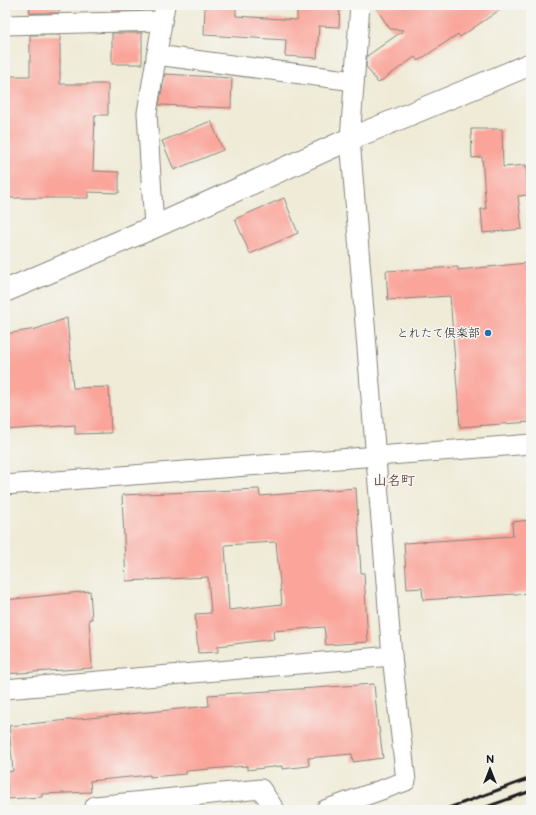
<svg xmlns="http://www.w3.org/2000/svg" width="536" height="815" font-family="'Balsamiq Sans','Klee One',sans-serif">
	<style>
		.building { fill: #faa49a; fill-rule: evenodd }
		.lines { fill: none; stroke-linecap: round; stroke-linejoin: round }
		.street-casing { stroke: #86847a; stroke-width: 21 }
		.secondary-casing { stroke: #86847a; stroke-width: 24 }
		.street { stroke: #fff; stroke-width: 19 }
		.secondary { stroke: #fff; stroke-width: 22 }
		.rail { stroke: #1c1c1c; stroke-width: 3 }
		.poi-dot { fill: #1f6fb2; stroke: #f6f6f2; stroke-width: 1.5 }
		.labels { text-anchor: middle; stroke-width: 3; stroke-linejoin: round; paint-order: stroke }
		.poi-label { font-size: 12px; fill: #1c1c1c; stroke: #f6f6f2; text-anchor: end }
		.quarter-label { font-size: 14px; font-weight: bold; fill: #6a4c48; stroke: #f6f6f2 }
	</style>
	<rect width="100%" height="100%" fill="#f6f6f2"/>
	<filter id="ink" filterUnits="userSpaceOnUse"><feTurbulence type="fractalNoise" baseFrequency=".025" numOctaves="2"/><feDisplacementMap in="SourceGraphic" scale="8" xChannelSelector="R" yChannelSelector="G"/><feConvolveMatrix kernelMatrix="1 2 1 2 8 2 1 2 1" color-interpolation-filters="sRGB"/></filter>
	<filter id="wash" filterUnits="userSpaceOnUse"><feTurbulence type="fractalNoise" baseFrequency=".012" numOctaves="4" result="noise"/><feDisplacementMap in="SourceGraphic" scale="16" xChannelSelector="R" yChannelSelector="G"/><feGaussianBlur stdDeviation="0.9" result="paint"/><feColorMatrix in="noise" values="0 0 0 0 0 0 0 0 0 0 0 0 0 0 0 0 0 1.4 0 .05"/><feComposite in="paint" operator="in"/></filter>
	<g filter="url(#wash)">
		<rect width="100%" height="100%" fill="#efebd7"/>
		<g id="blocks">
			<g class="building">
				<path d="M29,5h30v8h-29z"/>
				<path d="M112,5h30v5l-30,1z"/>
				<path d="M205,5h31v11l61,4v-15h43l-1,22 -20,-1 -2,32 -32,-2 1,-16 -82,-5z"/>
				<path d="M374,5h133l-47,32 -2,-3 -40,27 -3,-4 -37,26 -12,-17 1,-10 37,-26 -14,-1z"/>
				<rect x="112" y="33" width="30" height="31"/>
				<path d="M30,35h30v49h48v31h-13l-2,56 26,1v21l-31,-1v6h-83l2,-92h-2v-30h25z"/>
				<path d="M165,74l67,4 -1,30 -72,-3z"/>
				<path d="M211,121l12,29 -49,20 -12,-29z"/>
				<path d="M471,129h31l1,38 23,-2 2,30 -10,1 4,33 -39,4 -2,-24h5l-4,-52 -10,1z"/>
				<path d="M284,198l14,35 -48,21 -15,-35z"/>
				<path d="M527,263l2,39h2v120l-71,5 -10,-131 -62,4 -2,-29 72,-4v3z"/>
				<path d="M67,318l6,70 36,-1 2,46 -36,1v-9l-70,5v-96l31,-5z"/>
				<path d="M356,488l5,85h3l4,69 -42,3 -2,-18 -51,4 1,8 -56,7v6l-20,1 -3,-39 16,-1 -3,-36 -82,4 -4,-86 137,-6 1,7zM276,542l6,62 -53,6 -4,-65z"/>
				<path d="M531,520v73l-108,7 -1,-12 -15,1 -3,-46 109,-7 -1,-14z"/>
				<path d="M90,591l2,28h-3l3,49 -87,6v-74z"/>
				<path d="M374,684l4,43h1l4,31 -30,4 -1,-8 -44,4 1,8 -27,3v-3l-35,4v-4l-61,5v3l-36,3v-2l-60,6 1,11 -49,2v3l-34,2 -2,-27 7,-1 -4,-45 200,-20 -1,-11z"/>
			</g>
		</g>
	</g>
	<g filter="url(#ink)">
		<use href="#blocks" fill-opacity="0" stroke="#86847a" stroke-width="1"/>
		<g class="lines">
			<defs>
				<g id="street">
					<path d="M5,25l157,-4"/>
					<path d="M156,55l198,26"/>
					<path d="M154,227l-7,-114 18,-108"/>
					<path d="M5,485l526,-41"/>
					<path d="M5,689l387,-33"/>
					<path d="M95,806l166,-17 14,21"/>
					<path d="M325,810l81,-29 -14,-125 -42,-517 10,-134"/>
				</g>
				<path id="secondary" d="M5,291l149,-64 196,-88 181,-75"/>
			</defs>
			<use href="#street" class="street-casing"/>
			<use href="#secondary" class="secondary-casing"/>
			<use href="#street" class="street"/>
			<use href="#secondary" class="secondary"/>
			<g class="rail">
				<path d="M443,810l88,-32"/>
				<path d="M478,810l53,-19"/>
			</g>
		</g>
	</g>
	<circle class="poi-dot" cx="488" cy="333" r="4"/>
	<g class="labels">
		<g class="poi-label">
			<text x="480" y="337">とれたて倶楽部</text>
		</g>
		<g class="quarter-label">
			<text x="394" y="485">山名町</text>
		</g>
	</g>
	<rect width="536" height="815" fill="none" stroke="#f6f6f2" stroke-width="20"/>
	<g transform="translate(490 769)" stroke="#f6f6f2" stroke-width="3" paint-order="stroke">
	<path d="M0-3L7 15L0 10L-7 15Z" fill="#1c1c1c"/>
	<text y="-6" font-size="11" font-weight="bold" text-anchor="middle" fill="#1c1c1c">N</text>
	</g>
</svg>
